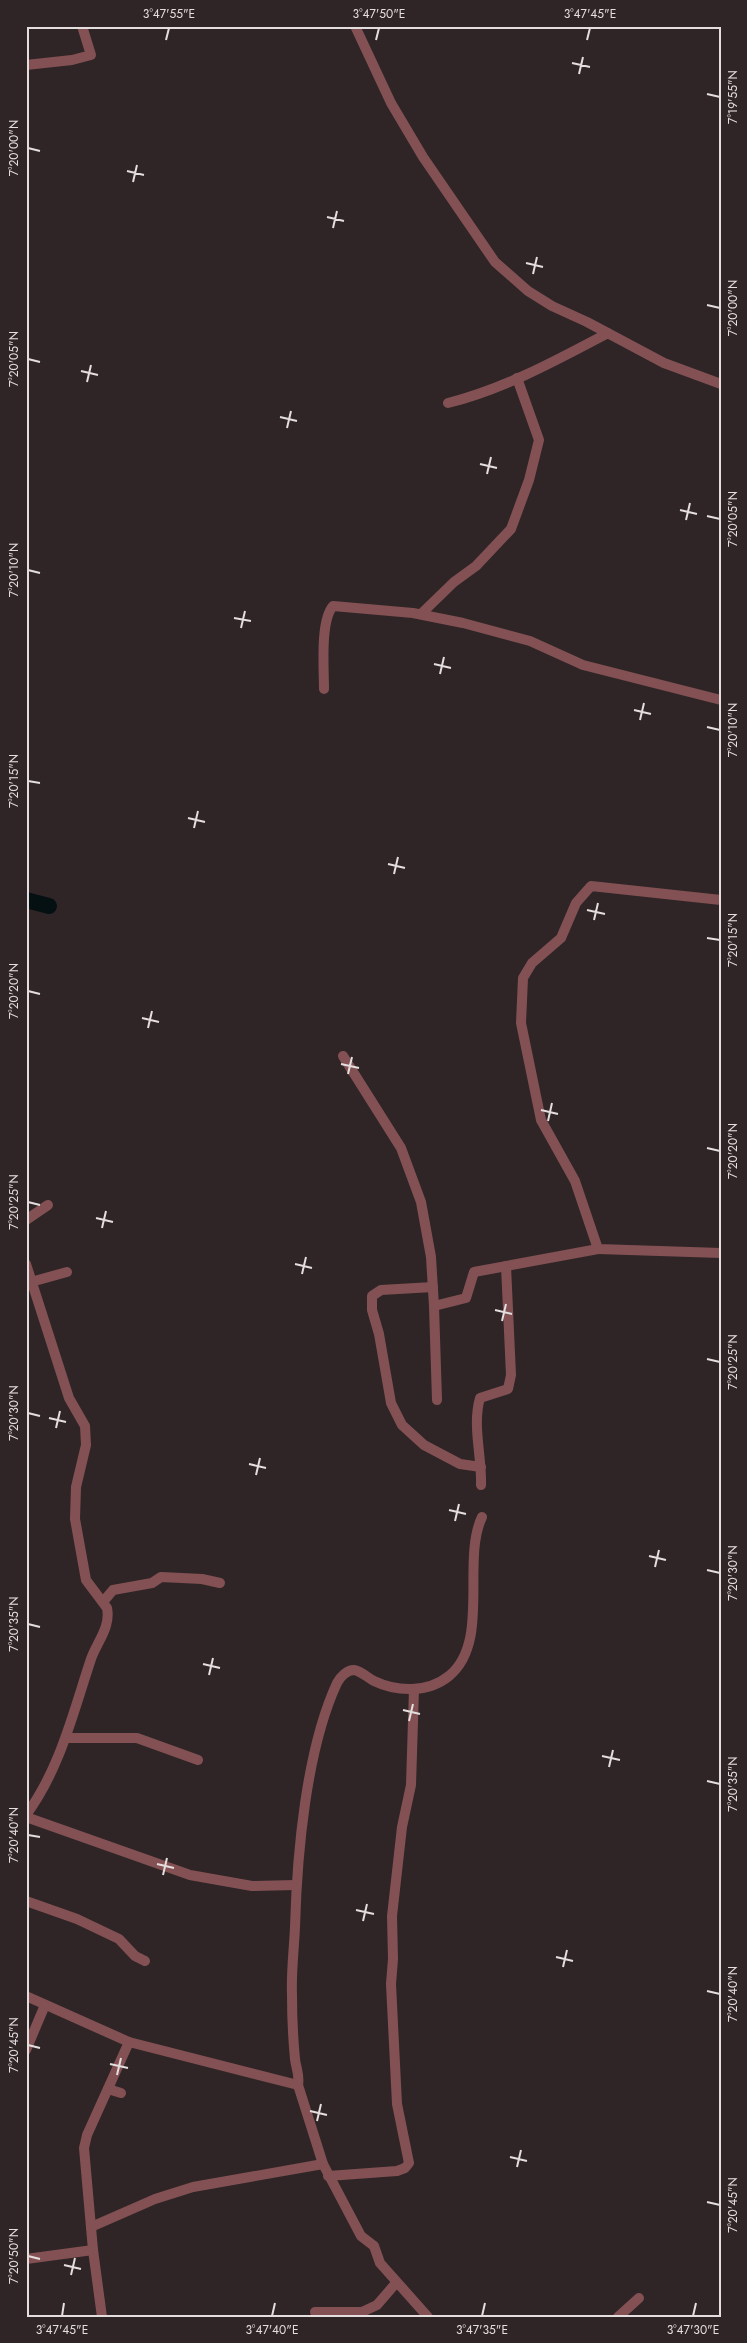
<svg xmlns="http://www.w3.org/2000/svg" width="747" height="2343" font-family="Jost,sans-serif">
	<style>
		.lines { fill: none; stroke-linecap: round; stroke-linejoin: round }
		.river { stroke: #051013; stroke-width: 16 }
		.minor { stroke: #835154; stroke-width: 10 }
		.ticks { fill: none; stroke: #e5dede; stroke-width: 2 }
		.neatline { fill: none; stroke: #e5dede; stroke-width: 2 }
		.ticks-label { font-size: 12px; text-anchor: middle; fill: #e5dede }
	</style>
	<rect width="100%" height="100%" fill="#2f2526"/>
	<g class="lines">
		<path class="river" d="M26,900l23,6"/>
		<g class="minor">
			<path d="M355,26l36,77 32,54 72,105 33,29 24,15 35,16 77,41 57,21"/>
			<path d="M26,65l46,-5 19,-5 -9,-29"/>
			<path d="M448,403c56,-14 109,-43 160,-70"/>
			<path d="M421,614l33,-32 22,-16 35,-37 18,-49 10,-40 -22,-62"/>
			<path d="M324,689c0,-20 -4,-68 9,-83l80,7 50,10 67,18 53,24 138,35"/>
			<path d="M721,900l-130,-14 -15,17 -15,35 -29,25 -9,15 -2,45 20,97 34,61 23,68 123,4"/>
			<path d="M343,1056l58,92 20,54 10,55 3,49 32,-8 8,-26 124,-23"/>
			<path d="M26,1220l22,-15"/>
			<path d="M26,1264l43,134 16,28 1,19 -10,42 -1,32 11,61 21,28c4,19 -10,34 -16,51 -18,54 -31,110 -65,156"/>
			<path d="M31,1282l36,-10"/>
			<path d="M433,1287l-52,3 -9,6v14l7,24 12,69 11,22 22,20 36,19 21,3"/>
			<path d="M434,1306l3,94"/>
			<path d="M481,1485c1,-29 -9,-59 -1,-87l28,-9 3,-14 -5,-109"/>
			<path d="M103,1602l10,-12 39,-7 9,-6 41,2 18,4"/>
			<path d="M66,1738h71l61,22"/>
			<path d="M26,1817l164,58 62,11 43,-1"/>
			<path d="M26,1901l51,18 42,20 16,17 10,5"/>
			<path d="M26,1996l103,46 169,43"/>
			<path d="M26,2050l19,-45"/>
			<path d="M108,2089l13,4"/>
			<path d="M328,2176l69,-5 8,-3 4,-5 -12,-59 -6,-120 2,-25 -1,-43 10,-89 9,-42 3,-96"/>
			<path d="M91,2227l64,-28 38,-12 130,-23"/>
			<path d="M26,2259l67,-9"/>
			<path d="M315,2312h47l15,-7 19,-22"/>
			<path d="M102,2317l-9,-67 -9,-102 3,-13 42,-93"/>
			<path d="M428,2317l-48,-54 -6,-17 -13,-10 -38,-72 -25,-79c2,-9 -2,-17 -3,-26 -2,-21 -3,-42 -3,-64 -1,-23 2,-45 3,-68 2,-73 11,-177 42,-244 3,-6 10,-13 17,-13 7,1 14,8 20,11 23,11 54,12 75,-5 42,-34 12,-115 33,-159"/>
			<path d="M618,2317l21,-19"/>
		</g>
	</g>
	<path class="ticks" d="M166,40l3,-12M376,40l3,-12M587,40l3,-12M572,63l18,4M579,74l4,-17M707,94l13,3M28,148l12,3M127,171l17,4M133,182l4,-17M327,217l17,4M333,228l4,-17M526,263l17,4M533,274l4,-17M707,305l13,3M28,359l12,3M81,371l17,4M87,382l4,-17M280,417l17,4M287,428l4,-17M480,464l17,4M487,474l4,-17M680,510l17,4M707,516l13,3M686,520l4,-17M28,570l12,3M234,618l17,3M241,628l4,-17M434,664l17,4M440,674l4,-17M634,710l17,4M640,720l4,-17M707,727l13,3M28,781l12,2M188,818l17,4M194,828l4,-17M388,864l17,4M394,874l4,-17M587,910l18,4M594,920l4,-17M707,938l13,2M28,991l12,3M142,1018l17,4M148,1028l4,-17M341,1064l18,4M348,1074l4,-17M541,1110l17,4M548,1121l4,-18M707,1148l13,3M28,1202l12,3M96,1218l17,4M102,1228l4,-17M295,1264l17,4M302,1274l4,-17M495,1310l17,4M502,1321l4,-17M707,1359l13,3M28,1413l12,3M49,1418l17,4M56,1428l4,-17M249,1464l17,4M256,1475l4,-17M449,1510l17,4M455,1521l4,-17M649,1556l17,4M655,1567l4,-17M707,1570l13,3M28,1624l12,3M203,1664l17,4M209,1675l4,-17M403,1710l17,4M409,1721l4,-17M602,1756l18,4M609,1767l4,-17M707,1781l13,3M28,1835l12,2M157,1864l17,4M163,1875l4,-17M356,1910l18,4M363,1921l4,-17M556,1957l17,4M563,1967l4,-17M707,1991l13,3M28,2045l12,3M110,2064l18,4M117,2075l4,-17M310,2111l17,4M317,2121l4,-17M510,2157l17,4M517,2167l4,-17M707,2202l13,3M28,2256l12,3M64,2265l17,4M71,2275l4,-17M62,2316l2,-13M272,2316l3,-13M482,2316l3,-13M693,2316l3,-13"/>
	<rect width="747" height="2343" fill="none" stroke="#2f2526" stroke-width="55"/>
	<rect x="28" y="28" width="692" height="2288" class="neatline"/>
	<g class="ticks-label">
		<text x="169" y="18">3°47'55"E</text>
		<text x="379" y="18">3°47'50"E</text>
		<text x="590" y="18">3°47'45"E</text>
		<text transform="translate(733 97) rotate(-90)" y="4">7°19'55"N</text>
		<text transform="translate(14 148) rotate(-90)" y="4">7°20'00"N</text>
		<text transform="translate(733 308) rotate(-90)" y="4">7°20'00"N</text>
		<text transform="translate(14 359) rotate(-90)" y="4">7°20'05"N</text>
		<text transform="translate(733 519) rotate(-90)" y="4">7°20'05"N</text>
		<text transform="translate(14 570) rotate(-90)" y="4">7°20'10"N</text>
		<text transform="translate(733 730) rotate(-90)" y="4">7°20'10"N</text>
		<text transform="translate(14 781) rotate(-90)" y="4">7°20'15"N</text>
		<text transform="translate(733 940) rotate(-90)" y="4">7°20'15"N</text>
		<text transform="translate(14 991) rotate(-90)" y="4">7°20'20"N</text>
		<text transform="translate(733 1151) rotate(-90)" y="4">7°20'20"N</text>
		<text transform="translate(14 1202) rotate(-90)" y="4">7°20'25"N</text>
		<text transform="translate(733 1362) rotate(-90)" y="4">7°20'25"N</text>
		<text transform="translate(14 1413) rotate(-90)" y="4">7°20'30"N</text>
		<text transform="translate(733 1573) rotate(-90)" y="4">7°20'30"N</text>
		<text transform="translate(14 1624) rotate(-90)" y="4">7°20'35"N</text>
		<text transform="translate(733 1784) rotate(-90)" y="4">7°20'35"N</text>
		<text transform="translate(14 1835) rotate(-90)" y="4">7°20'40"N</text>
		<text transform="translate(733 1994) rotate(-90)" y="4">7°20'40"N</text>
		<text transform="translate(14 2045) rotate(-90)" y="4">7°20'45"N</text>
		<text transform="translate(733 2205) rotate(-90)" y="4">7°20'45"N</text>
		<text transform="translate(14 2256) rotate(-90)" y="4">7°20'50"N</text>
		<text x="62" y="2334">3°47'45"E</text>
		<text x="272" y="2334">3°47'40"E</text>
		<text x="482" y="2334">3°47'35"E</text>
		<text x="693" y="2334">3°47'30"E</text>
	</g>
</svg>
